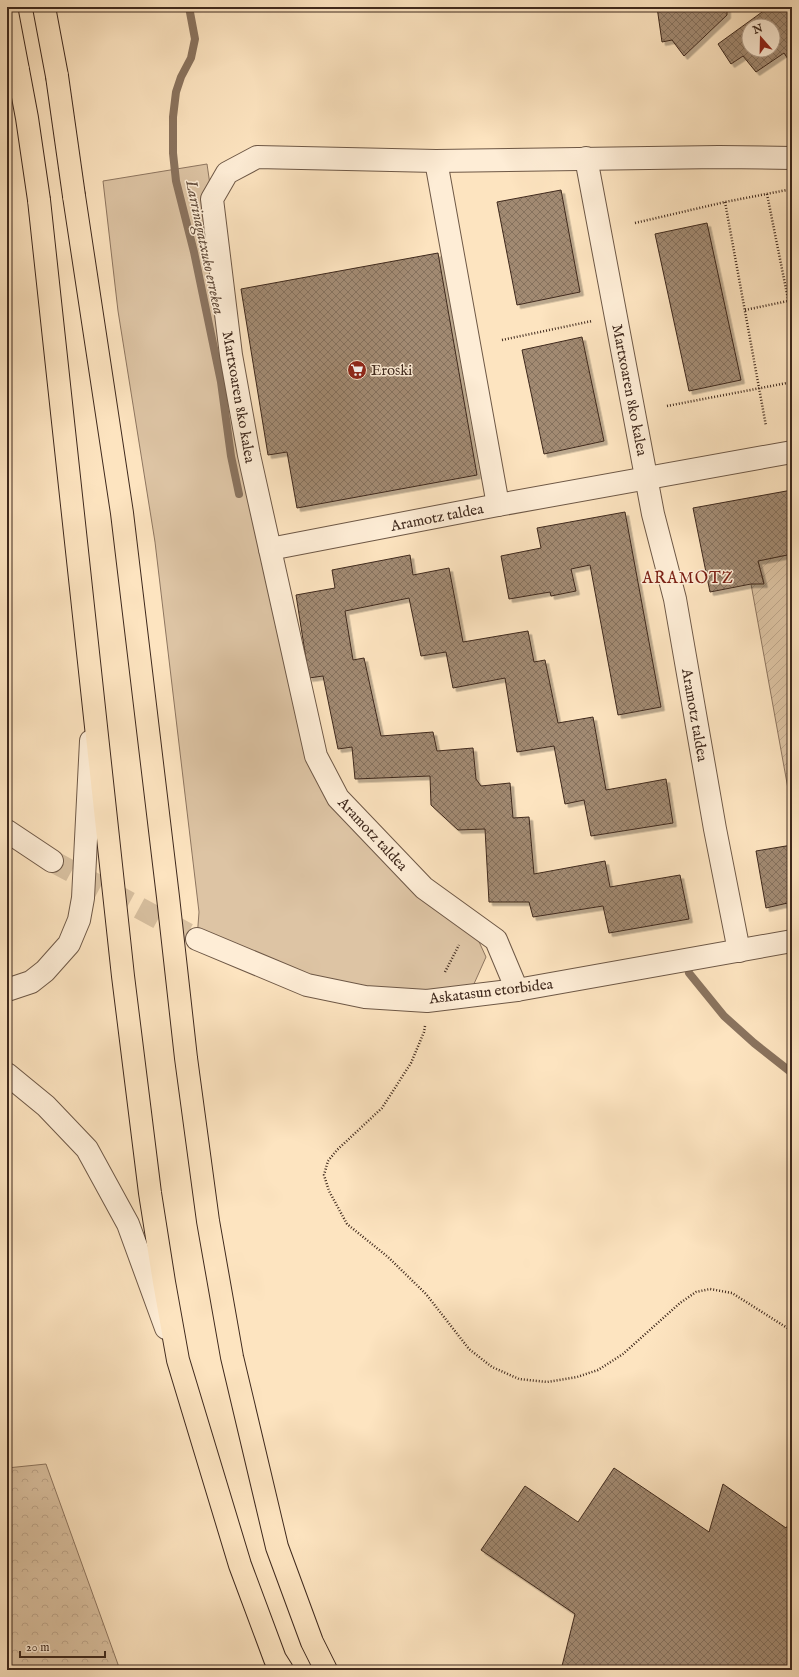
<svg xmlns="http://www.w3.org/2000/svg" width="799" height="1677" font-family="'IM FELL English',serif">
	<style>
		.grass { fill: #ddc4a4; stroke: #8e7660 }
		.forest { fill: url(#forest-crowns); stroke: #8e7660 }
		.garden { fill: url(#garden-furrows); stroke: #8e7660 }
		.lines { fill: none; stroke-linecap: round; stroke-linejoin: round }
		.stream { stroke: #8a735e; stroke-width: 8 }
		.building { fill: url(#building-cross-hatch); stroke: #3f291d; fill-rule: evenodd; filter: url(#shadow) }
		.minor-tunnel { stroke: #d7bf9f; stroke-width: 22; stroke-dasharray: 22 11; stroke-linecap: butt }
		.minor-casing { stroke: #6e5846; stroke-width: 24 }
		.major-casing { stroke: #3f291d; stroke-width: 24 }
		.path { stroke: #3f291d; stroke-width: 2.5; stroke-dasharray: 1 2; stroke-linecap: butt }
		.minor { stroke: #feedd6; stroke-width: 22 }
		.major { stroke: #fde4c0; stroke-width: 22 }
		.major-bridge-casing { stroke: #3f291d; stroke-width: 24; stroke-linecap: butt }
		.major-bridge { stroke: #fde4c0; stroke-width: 22 }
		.labels { text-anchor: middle; stroke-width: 3; stroke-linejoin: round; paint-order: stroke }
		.poi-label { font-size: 15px; fill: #3f291d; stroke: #feedd6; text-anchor: start }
		.street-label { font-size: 15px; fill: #3f291d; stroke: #feedd6 }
		.water-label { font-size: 16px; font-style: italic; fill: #644e3d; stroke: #feedd6 }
		.neighbourhood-label { font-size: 16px; letter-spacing: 1px; fill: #7a1f14; stroke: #feedd6 }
	</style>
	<defs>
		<pattern id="forest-crowns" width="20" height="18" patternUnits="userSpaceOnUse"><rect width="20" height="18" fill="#ddc4a4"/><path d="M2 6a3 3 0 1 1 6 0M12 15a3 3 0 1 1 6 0" fill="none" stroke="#bfa88d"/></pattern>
		<pattern id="garden-furrows" width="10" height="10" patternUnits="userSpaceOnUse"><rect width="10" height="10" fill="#ddc4a4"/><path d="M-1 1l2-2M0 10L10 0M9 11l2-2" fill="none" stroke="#bfa88d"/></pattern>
		<pattern id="building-cross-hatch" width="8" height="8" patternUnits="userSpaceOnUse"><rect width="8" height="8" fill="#a28a72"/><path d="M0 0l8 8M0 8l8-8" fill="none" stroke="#85715d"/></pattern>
		<filter id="shadow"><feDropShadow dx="3.5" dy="3.5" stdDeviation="0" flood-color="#0004"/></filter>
	</defs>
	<rect width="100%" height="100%" fill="#fde4c0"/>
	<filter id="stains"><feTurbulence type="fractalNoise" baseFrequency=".005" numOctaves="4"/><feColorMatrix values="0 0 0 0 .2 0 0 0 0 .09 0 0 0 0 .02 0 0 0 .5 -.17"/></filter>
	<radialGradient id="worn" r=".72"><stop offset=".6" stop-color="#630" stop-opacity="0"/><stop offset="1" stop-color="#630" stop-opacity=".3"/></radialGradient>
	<path class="grass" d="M207,164l42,291 89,343 132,124 16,35 -17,38 -104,2 -168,-58 2,-27 -44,-370 -37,-231 -15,-130z"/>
	<path class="forest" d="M46,1464l74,206h-113v-202z"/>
	<path class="garden" d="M792,554v257l-41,-227 13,-1 -6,-22z"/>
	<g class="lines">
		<g class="stream">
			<path d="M189,7l6,32 -4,19 -10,19 -5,15 -3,25v36l3,28 18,71 27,130 10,74 8,38"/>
			<path d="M689,973l35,43 30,27 38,30"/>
		</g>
	</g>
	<g class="building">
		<path d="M657,7h70v8l-43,41 -12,-16 -10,2z"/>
		<path d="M769,7h23v58l-8,-12 -28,19 -13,-16 -12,8 -13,-20zM749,26h24v24h-24z"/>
		<path d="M561,190l19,102 -63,13 -20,-103z"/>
		<path d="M707,223l34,157 -52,11 -34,-157z"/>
		<path d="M438,253l39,222 -180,33 -10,-56 -19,3 -27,-166z"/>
		<path d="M582,337l22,104 -60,13 -22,-104z"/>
		<path d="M792,490v64l-34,7 6,23h-13l-41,8 -17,-84z"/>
		<path d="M625,512l36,195 -43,8 -28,-150 -19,4 5,22 -25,5 -1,-4 -41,7 -8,-43 40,-8 -4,-20z"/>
		<path d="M410,555l3,20 36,-7 14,74 65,-11 6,31 11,-2 13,63 35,-6 13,73 60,-11 7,44 -82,13 -7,-36 -19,4 -11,-58 -37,6 -12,-74 -52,10 -7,-36 -25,4 -12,-58 -64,13 8,49 11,-2 17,78 52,-4 4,19 36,-3 3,31 5,7 29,-3 3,35 16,-1 5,57 71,-13 5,26 70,-12 9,44 -80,14 -6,-27 -70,11 -4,-15h-40l-4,-73 -27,1 -27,-25 -1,-29 -75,3 -3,-32 -14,2 -15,-73 -14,2 -13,-83 39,-7 -3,-18z"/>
		<path d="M792,845v57l-26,6 -10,-57z"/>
		<path d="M614,1468l95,64 14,-48 63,44 6,-9v151h-231l14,-56 -94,-64 44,-64 53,36z"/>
	</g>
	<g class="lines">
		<path class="minor-tunnel" d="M52,861l145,78"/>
		<defs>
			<g id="minor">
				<path d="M586,158l67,356 22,85 40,230 24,122"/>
				<path d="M436,161l62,344"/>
				<path d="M270,549l228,-44 294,-53"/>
				<path d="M7,831l45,30"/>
				<path d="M197,939l110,46 58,12 62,4 90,-11 275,-49"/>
				<path d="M7,990l24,-8 14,-11 24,-27 10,-24 4,-22 8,-157"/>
				<path d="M517,990l-21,-50 -72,-52 -86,-90 -22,-42 -67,-301 -18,-100 -19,-156 15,-26 30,-16 179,4 283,-4 73,1"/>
				<path d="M7,1074l39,32 41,43 41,75 38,104"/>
			</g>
			<g id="major">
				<path d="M44,7l13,69"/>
				<path d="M7,12l11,58"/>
				<path d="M74,196l48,317 46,384 18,161 22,163 24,136 45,190 35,95 14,28"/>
				<path d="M39,200l84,776 27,217 14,89 14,78 62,205 35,94 7,11"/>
			</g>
		</defs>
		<use href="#minor" class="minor-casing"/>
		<use href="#major" class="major-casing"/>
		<g class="path">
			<path d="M767,194l25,125"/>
			<path d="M725,202l41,224"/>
			<path d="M635,223l90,-21 67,-13"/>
			<path d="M745,310l43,-9"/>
			<path d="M502,340l90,-19"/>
			<path d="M667,406l125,-24"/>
			<path d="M790,968l2,11"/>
			<path d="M445,972l14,-27"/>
			<path d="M425,1026l-1,6 -13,31 -29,45 -45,42 -9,11 -4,14 5,16 18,33 41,33 38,37 43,55 23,18 27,12 28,3 30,-5 21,-7 25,-16 57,-51 16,-11 14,-3 22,4 60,38"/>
		</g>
		<use href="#minor" class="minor"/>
		<use href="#major" class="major"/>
		<defs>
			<g id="major-bridge">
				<path d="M18,70l9,48 12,82"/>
				<path d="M57,76l17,120"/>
			</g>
		</defs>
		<use href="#major-bridge" class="major-bridge-casing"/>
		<use href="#major-bridge" class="major-bridge"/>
	</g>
	<defs>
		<symbol id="supermarket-disc" viewBox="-11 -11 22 22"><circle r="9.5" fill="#8f2418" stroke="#feedd6"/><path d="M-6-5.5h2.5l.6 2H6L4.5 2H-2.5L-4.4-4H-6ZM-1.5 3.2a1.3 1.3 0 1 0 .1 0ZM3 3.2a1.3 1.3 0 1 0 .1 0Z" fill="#fff"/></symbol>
	</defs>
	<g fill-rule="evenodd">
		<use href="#supermarket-disc" x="346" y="359" width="22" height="22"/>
	</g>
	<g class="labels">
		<g class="poi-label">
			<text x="371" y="375">Eroski</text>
		</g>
		<g class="street-label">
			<text transform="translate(630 390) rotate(79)" y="5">Martxoaren 8ko kalea</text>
			<text transform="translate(239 397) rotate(80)" y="5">Martxoaren 8ko kalea</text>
			<text transform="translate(437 517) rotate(-11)" y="5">Aramotz taldea</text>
			<text transform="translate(695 715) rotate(80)" y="5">Aramotz taldea</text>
			<text transform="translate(373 834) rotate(47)" y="5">Aramotz taldea</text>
			<text transform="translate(491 991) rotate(-7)" y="5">Askatasun etorbidea</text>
		</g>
		<g class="water-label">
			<text transform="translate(206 247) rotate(78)" y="6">Larrinagatxuko errekea</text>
		</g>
		<g class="neighbourhood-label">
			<text x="688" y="583">ARAMOTZ</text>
		</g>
	</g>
	<rect width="799" height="1677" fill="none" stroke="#fde4c0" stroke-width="24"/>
	<rect x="8" y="8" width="783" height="1661" fill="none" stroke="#3f291d" stroke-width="2"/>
	<rect x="12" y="12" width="775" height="1653" fill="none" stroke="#3f291d"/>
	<g transform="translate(761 38) rotate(340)"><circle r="19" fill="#feedd6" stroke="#b29f8c"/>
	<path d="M0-3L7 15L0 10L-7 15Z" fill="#8f2418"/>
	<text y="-6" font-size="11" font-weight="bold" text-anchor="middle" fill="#3f291d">N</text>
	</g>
	<path d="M20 1651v6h85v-6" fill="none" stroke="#3f291d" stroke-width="2"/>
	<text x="26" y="1651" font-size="12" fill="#3f291d" stroke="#feedd6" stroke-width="3" paint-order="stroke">20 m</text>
	<rect width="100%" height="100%" filter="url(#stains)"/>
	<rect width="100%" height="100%" fill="url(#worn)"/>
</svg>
